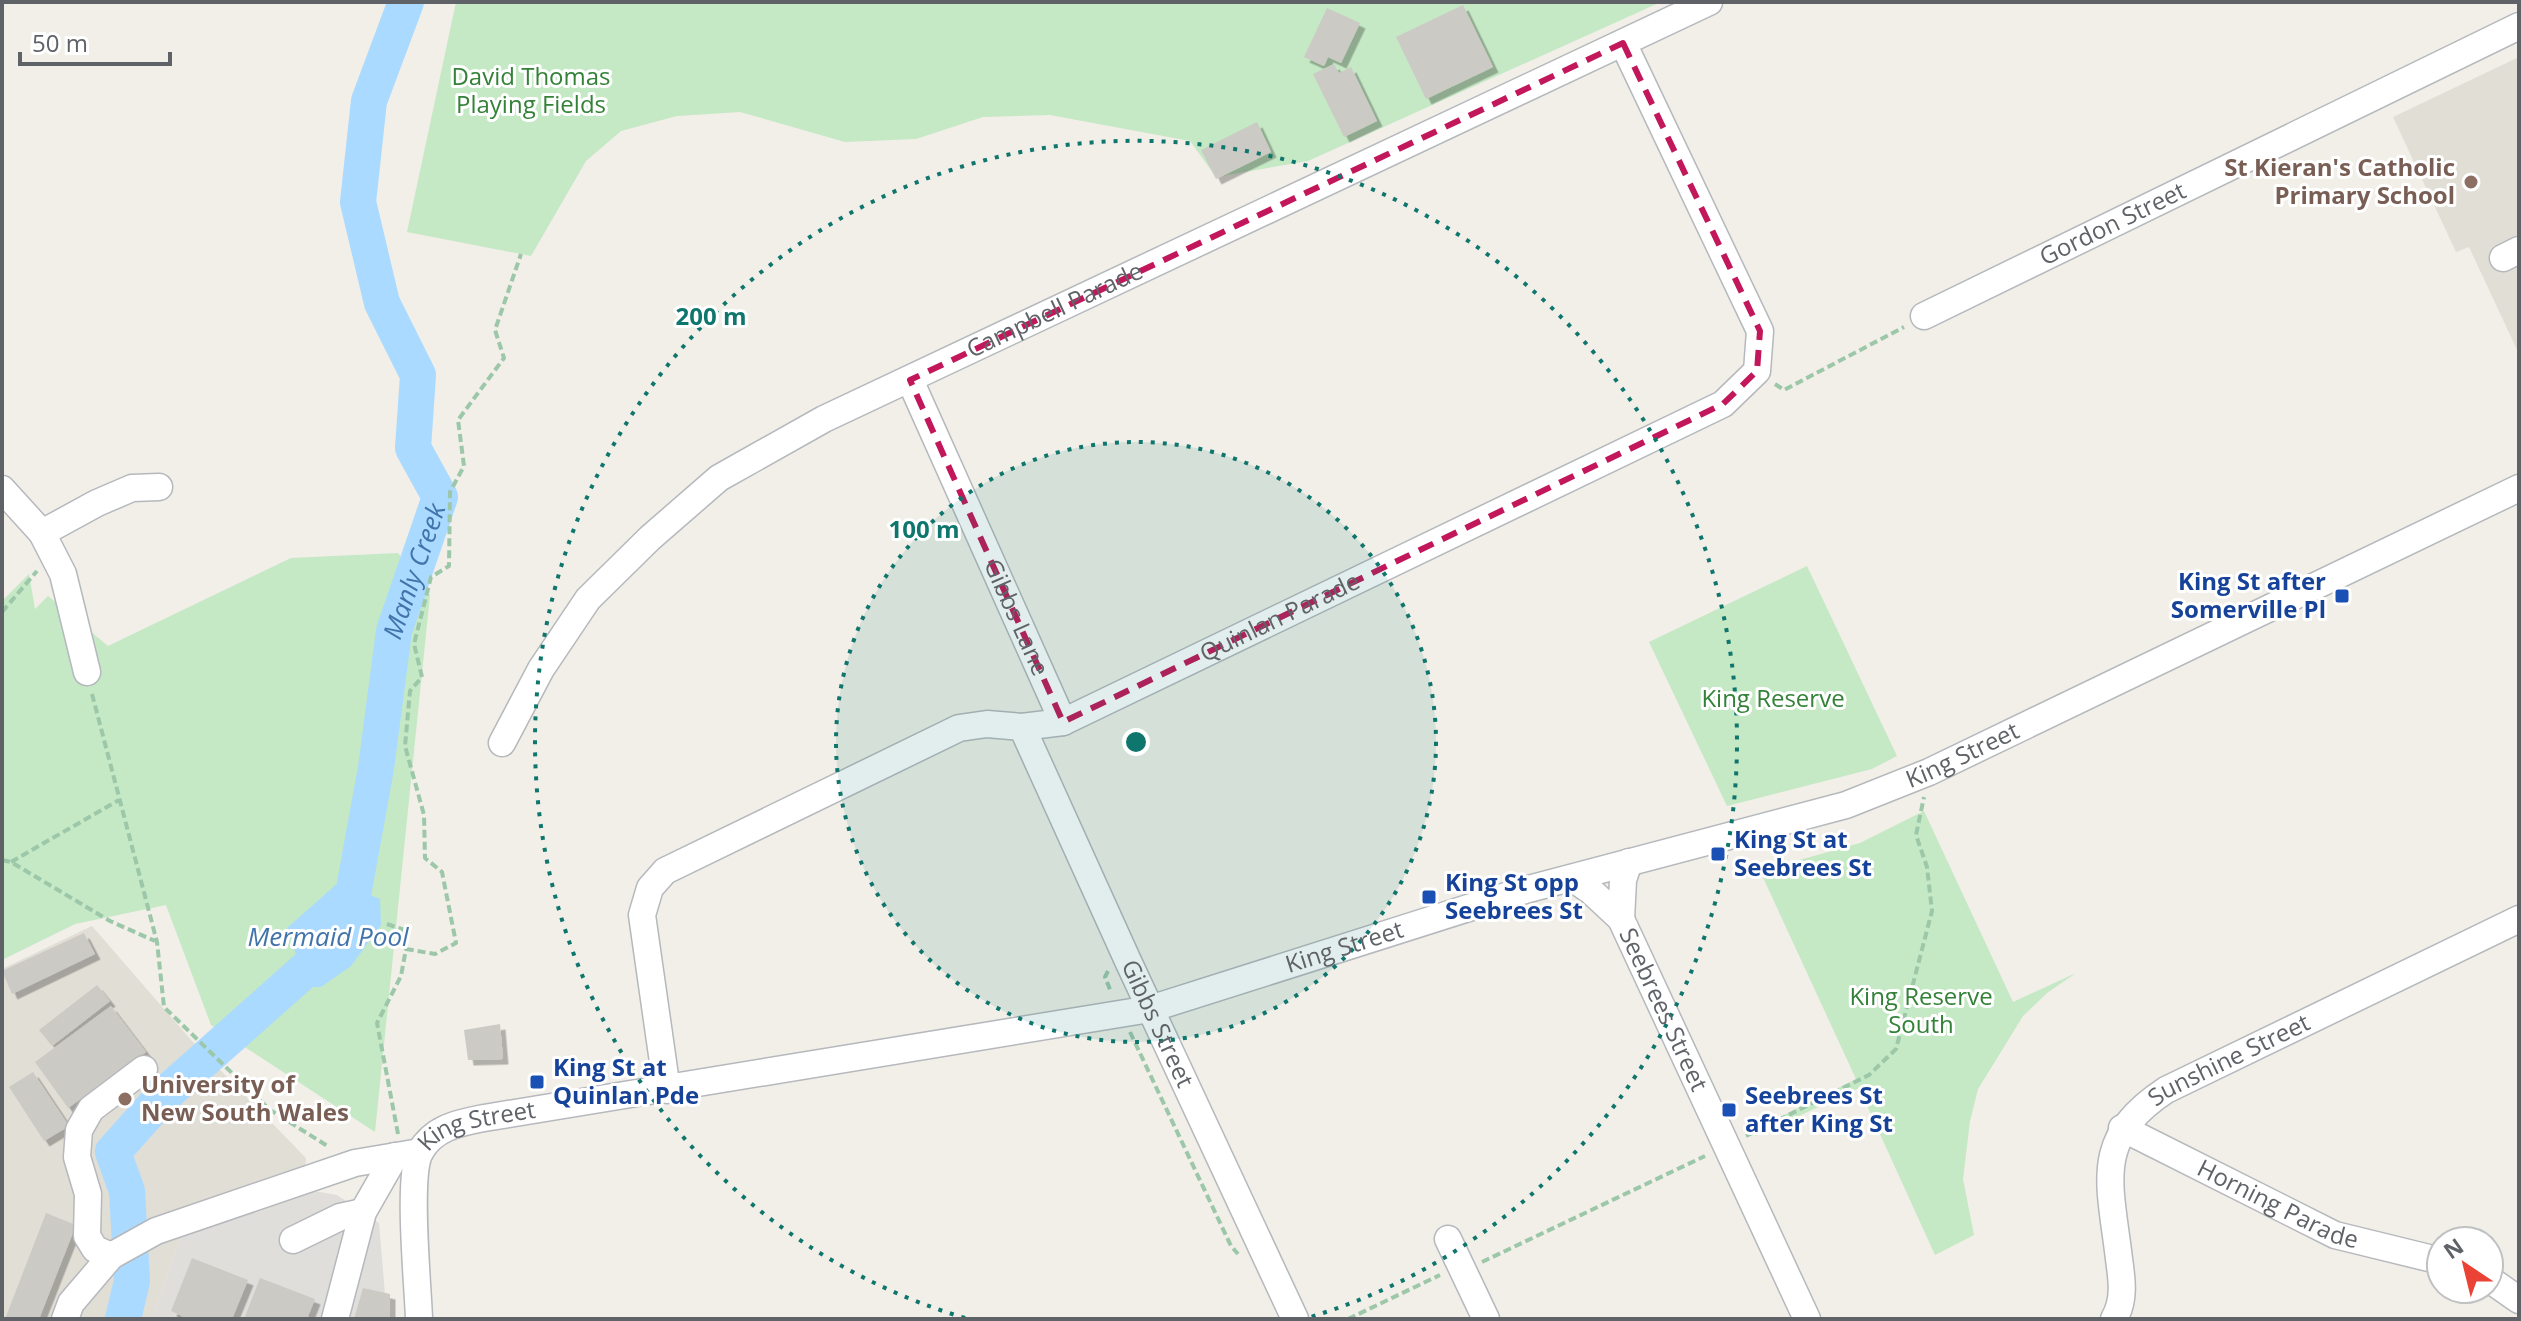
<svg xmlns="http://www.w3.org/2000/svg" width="2521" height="1321" font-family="'Open Sans',sans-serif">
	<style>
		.industrial { fill: #e0deda }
		.education { fill: #e1ded6 }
		.green { fill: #c5e8c5 }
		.water { fill: #aadaff }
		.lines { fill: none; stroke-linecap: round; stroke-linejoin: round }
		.river { stroke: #aadaff; stroke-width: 36 }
		.building { fill: #cccac5; filter: url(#shadow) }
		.minor-casing { stroke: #b5b8bc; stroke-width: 29 }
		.path { stroke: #9cc7a9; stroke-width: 4; stroke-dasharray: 8 4; stroke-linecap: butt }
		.minor { stroke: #fff; stroke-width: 26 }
		.marked { fill: none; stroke: #c2185b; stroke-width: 6; stroke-dasharray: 16 10; stroke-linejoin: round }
		.ring { fill: none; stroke: #0f766e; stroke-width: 4; stroke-dasharray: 4 8 }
		.education-dot { fill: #8d6e63; stroke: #fff; stroke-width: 3 }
		.transit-dot { fill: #1a4fb4; stroke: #fff; stroke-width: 3 }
		.labels { text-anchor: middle; stroke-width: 6; stroke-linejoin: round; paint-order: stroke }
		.park-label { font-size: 24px; fill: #348238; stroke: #fff }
		.education-label { font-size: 24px; font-weight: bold; fill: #785e54; stroke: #fff; text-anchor: end }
		.street-label { font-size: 24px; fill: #5f6368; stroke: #fff }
		.transit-label { font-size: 24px; font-weight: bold; fill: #164399; stroke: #fff; text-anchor: start }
		.water-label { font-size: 26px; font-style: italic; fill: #4174aa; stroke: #fff }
		.centre { fill: #0f766e; stroke: #fff; stroke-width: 4 }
		.ring-label { font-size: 24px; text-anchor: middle; font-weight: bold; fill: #0f766e; stroke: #fff; stroke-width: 6; stroke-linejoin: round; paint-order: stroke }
	</style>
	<defs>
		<filter id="shadow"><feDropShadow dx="5.5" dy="5.5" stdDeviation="0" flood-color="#0004"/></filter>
	</defs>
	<rect width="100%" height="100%" fill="#f1efe8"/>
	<path class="industrial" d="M303,1189l34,6 42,28 8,96h-235l32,-91z"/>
	<g class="education">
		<path d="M2519,57v297l-50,-107 -13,5 -63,-135z"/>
		<path d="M92,926l99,114 115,118 -3,31 -119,39 -32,91h-150v-350z"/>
	</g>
	<g class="green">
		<path d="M456,2h1205l-353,159 -92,16 -26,-36 -140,-26 -67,2 -67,22 -71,3 -105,-30 -63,4 -56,15 -35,30 -55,95 -124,-24z"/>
		<path d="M398,553l32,42 -55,537 -164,-107 -45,-120 -91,19 -73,36v-359l27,-27 6,35 13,-13 60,50 183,-88z"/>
		<path d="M1807,566l90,190 -25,13 -145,37 -78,-164z"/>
		<path d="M1924,811l89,191 63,-29 -29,20 -24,23 -45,73 -8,32 -7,58 11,56 -39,20 -76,-167 -103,48 -2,-6 102,-51 -96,-208 100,-28z"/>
	</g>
	<path class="water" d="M339,882l41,17 1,26 -30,41 -30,21h-14l-20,-59z"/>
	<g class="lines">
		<path class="river" id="s1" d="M123,1319l9,-38 -5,-90 -14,-39 49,-55 160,-142 26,-33 28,-154 18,-137 46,-134 -27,-49 5,-73 -36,-72 -24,-101 11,-101 37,-99"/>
	</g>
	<g class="building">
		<path d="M1463,5l30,62 -67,32 -30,-62z"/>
		<path d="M1327,8l33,15 -19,40 -13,-6 -4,9 -20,-9z"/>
		<path d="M1334,64l5,9 12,-6 26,54 -33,16 -31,-63z"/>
		<path d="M1257,122l14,30 -55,27 -15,-29z"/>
		<path d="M84,933l11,21 -83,40 -10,-23z"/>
		<path d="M97,985l13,16 -58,45 -13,-16z"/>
		<path d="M111,1006l35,46 -78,56 -33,-46z"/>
		<path d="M500,1024l3,35 -35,1 -4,-30z"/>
		<path d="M33,1072l36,54 -25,15 -35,-54z"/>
		<path d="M46,1213l30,12 -37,94h-34z"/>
		<path d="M192,1258l56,22 -16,39h-51l1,-3 -11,-5z"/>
		<path d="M260,1278l55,21 -8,20h-63z"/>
		<path d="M363,1288l27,6v25h-36z"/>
	</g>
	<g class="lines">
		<defs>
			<g id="minor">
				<path d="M2503,258l16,-8"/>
				<path id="s2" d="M1924,316l595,-290"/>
				<path id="s3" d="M910,380l153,342"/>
				<path d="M2,489l40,44 21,41 24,98"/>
				<path d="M42,533l55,-30 35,-15 27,-1"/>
				<path id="s4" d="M1022,727l106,234 167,358"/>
				<path id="s5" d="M502,743l39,-74 47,-70 62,-61 69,-60 105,-59 885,-417"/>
				<path id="s6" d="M1572,878l19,13 30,28 186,400"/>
				<path d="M1621,919l2,-39 6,-18"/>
				<path id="s7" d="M667,1090l-25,-175 8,-27 15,-17 294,-143 28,-4 35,3 41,-5 660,-318 34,-33 3,-40 -137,-288"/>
				<path id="s8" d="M2122,1128l213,107 106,26"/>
				<path d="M1448,1239l38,80"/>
				<path d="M293,1240l47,-23 23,-5"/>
				<path d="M111,1256l-16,-7 -8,-13 1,-42 -11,-37 2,-27 12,-21 53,-40"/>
				<path d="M2489,1279l30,21"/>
				<path d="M65,1319l6,-16 40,-47 45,-25 199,-68 65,-11"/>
				<path d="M335,1319l28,-107 32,-56"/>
				<path id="s9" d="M419,1319c-1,-33 -12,-143 1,-167 14,-25 39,-29 64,-34l666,-109 375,-119 321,-85 83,-33 590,-284"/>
				<path id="s10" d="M2114,1319c11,-19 8,-39 5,-60 -9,-77 -27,-120 47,-169l353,-171"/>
			</g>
		</defs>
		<use href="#minor" class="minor-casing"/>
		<g class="path">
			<path d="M1775,384l9,6 120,-63"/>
			<path d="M2,612l35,-41"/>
			<path d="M92,694l65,248 7,65 106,103 59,37"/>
			<path d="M2,860l9,2 99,59 45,20"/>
			<path d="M11,862l108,-62"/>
			<path d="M387,924l15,5 4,20 29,5 21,-11 -14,-71 -17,-14 -1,-43 -19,-69 5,-55 12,-14 -8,-33 17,-67 18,-11 1,-74 14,-26 -6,-46 46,-62 -9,-28 26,-76"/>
			<path d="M1108,971l-3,6 6,15"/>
			<path d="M1130,1032l101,214 7,8"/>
			<path d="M398,1134l-21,-111 24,-47 5,-27"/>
			<path d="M1746,1136l123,-61 27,-26 36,-138 -5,-44 -11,-32 8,-38"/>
			<path d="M1482,1262l223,-106"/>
			<path d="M1348,1319l92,-44"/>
		</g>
		<use href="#minor" class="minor"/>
	</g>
	<path class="marked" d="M1623,43l137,288 -3,40 -34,33 -660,318 -153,-342z"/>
	<circle cx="1136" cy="742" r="300" fill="#0f766e" fill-opacity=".12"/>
	<g class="ring">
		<circle cx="1136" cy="742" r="300"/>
		<path d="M965 1318A601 601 0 1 1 1307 1318"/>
	</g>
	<g class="education-dot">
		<circle cx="2471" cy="182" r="8"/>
		<circle cx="125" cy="1099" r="8"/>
	</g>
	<g class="transit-dot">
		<rect x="2334" y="588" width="16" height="16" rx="4"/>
		<rect x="1710" y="846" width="16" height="16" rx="4"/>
		<rect x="1421" y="889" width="16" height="16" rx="4"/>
		<rect x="529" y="1074" width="16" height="16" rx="4"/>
		<rect x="1721" y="1102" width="16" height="16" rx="4"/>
	</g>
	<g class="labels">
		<g class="park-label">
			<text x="531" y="85">David Thomas<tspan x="531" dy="28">Playing Fields</tspan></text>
			<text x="1773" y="707">King Reserve</text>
			<text x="1921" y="1005">King Reserve<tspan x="1921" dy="28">South</tspan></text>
		</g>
		<g class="education-label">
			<text x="2455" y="176">St Kieran's Catholic<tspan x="2455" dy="28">Primary School</tspan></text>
			<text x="141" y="1093" text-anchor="start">University of<tspan x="141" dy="28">New South Wales</tspan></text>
		</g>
		<g class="street-label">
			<text dy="8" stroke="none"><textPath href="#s2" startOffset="210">Gordon Street</textPath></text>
			<text dy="8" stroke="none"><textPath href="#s5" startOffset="722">Campbell Parade</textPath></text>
			<text dy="8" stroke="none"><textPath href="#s3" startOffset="260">Gibbs Lane</textPath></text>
			<text dy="8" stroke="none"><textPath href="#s7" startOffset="900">Quinlan Parade</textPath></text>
			<text dy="8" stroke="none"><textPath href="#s9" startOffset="1770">King Street</textPath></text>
			<text dy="8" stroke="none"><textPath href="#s9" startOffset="1122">King Street</textPath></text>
			<text dy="8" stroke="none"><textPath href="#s6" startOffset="164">Seebrees Street</textPath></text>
			<text dy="8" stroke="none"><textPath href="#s4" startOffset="326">Gibbs Street</textPath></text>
			<text dy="8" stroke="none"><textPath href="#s10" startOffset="322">Sunshine Street</textPath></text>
			<text dy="8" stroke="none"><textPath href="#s9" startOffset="234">King Street</textPath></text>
			<text dy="8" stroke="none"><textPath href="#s8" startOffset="174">Horning Parade</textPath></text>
		</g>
		<g class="transit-label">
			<text x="2326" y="590" text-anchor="end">King St after<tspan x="2326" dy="28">Somerville Pl</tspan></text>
			<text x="1734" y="848">King St at<tspan x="1734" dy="28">Seebrees St</tspan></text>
			<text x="1445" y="891">King St opp<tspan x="1445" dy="28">Seebrees St</tspan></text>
			<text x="553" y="1076">King St at<tspan x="553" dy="28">Quinlan Pde</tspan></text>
			<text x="1745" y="1104">Seebrees St<tspan x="1745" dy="28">after King St</tspan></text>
		</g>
		<g class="water-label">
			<text dy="9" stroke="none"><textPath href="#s1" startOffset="858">Manly Creek</textPath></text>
			<text x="328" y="946">Mermaid Pool</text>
		</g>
	</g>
	<circle cx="1136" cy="742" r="12" class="centre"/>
	<g class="ring-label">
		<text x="711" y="325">200 m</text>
		<text x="924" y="538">100 m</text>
	</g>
	<rect width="2521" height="1321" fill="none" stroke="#5f6368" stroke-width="8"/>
	<g transform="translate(2465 1265) rotate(325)"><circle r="38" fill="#ffffff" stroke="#bfc1c3" stroke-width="2"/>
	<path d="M0-6L14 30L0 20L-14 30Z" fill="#ea4335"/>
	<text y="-12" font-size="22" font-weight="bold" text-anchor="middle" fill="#5f6368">N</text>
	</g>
	<path d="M20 52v12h150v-12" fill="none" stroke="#5f6368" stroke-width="4"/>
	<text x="32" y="52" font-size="24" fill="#5f6368" stroke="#ffffff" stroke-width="6" paint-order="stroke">50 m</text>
</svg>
